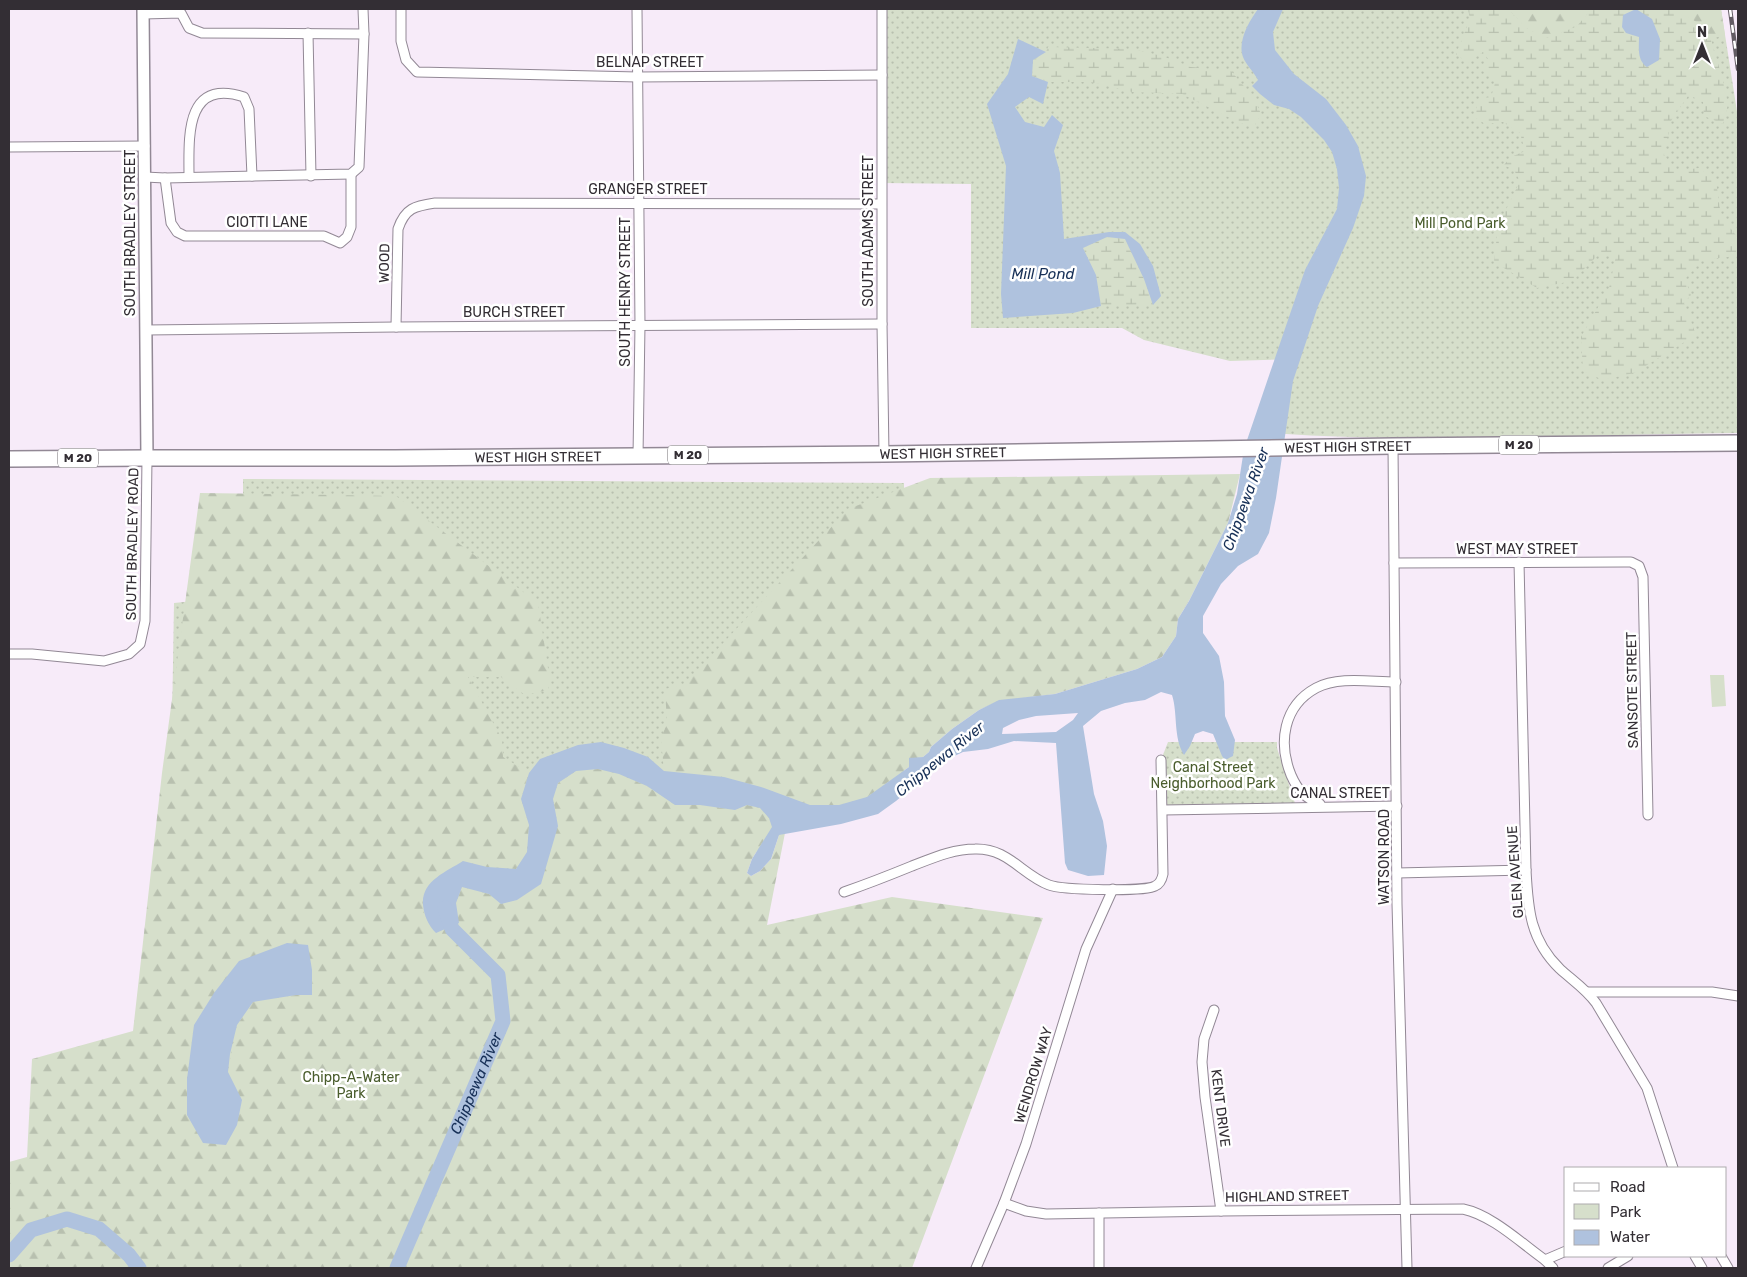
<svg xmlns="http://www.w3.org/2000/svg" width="1747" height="1277" font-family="Rubik,sans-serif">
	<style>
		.green { fill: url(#green-dots) }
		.forest { fill: url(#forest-firs); fill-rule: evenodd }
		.wetland { fill: url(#wetland-marsh) }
		.pitch { fill: #d6dfcb }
		.water { fill: #afc2de; fill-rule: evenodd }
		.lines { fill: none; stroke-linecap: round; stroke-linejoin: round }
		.river { stroke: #afc2de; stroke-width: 15 }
		.minor-casing { stroke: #928895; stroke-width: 11 }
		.tertiary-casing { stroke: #928895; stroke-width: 14 }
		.primary-casing { stroke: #928895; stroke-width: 18 }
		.minor { stroke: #fff; stroke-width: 9 }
		.tertiary { stroke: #fff; stroke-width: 11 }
		.primary { stroke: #fff; stroke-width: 15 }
		.rail-casing { stroke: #625b63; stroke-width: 4.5 }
		.rail { stroke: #fff; stroke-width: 2.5; stroke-dasharray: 8; stroke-linecap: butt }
		.labels { text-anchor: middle; stroke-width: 5; stroke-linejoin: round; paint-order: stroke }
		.shield { fill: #fff; stroke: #706d71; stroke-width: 1 }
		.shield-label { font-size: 12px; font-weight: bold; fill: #332e34 }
		.street-label { font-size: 14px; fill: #332e34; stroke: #fff }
		.park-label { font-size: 14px; fill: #4a5d2d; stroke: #fff }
		.water-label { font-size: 15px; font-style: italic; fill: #173057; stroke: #fff }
	</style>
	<defs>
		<pattern id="green-dots" width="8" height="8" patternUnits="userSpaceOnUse" patternTransform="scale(1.25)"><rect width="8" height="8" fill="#d6dfcb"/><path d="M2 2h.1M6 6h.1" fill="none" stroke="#b8c0af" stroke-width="1.8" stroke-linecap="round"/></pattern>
		<pattern id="forest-firs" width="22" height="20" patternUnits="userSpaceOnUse" patternTransform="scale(1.25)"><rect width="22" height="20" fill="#d6dfcb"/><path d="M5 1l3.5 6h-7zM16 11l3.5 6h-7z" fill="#b8c0af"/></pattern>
		<pattern id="wetland-marsh" width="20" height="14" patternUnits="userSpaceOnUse" patternTransform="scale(1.25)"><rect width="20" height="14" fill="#d6dfcb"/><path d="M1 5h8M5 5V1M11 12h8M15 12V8" fill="none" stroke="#b8c0af"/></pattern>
	</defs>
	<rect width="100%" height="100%" fill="#f7ebf9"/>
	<g class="green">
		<path d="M882,9h839l17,109v315c-156,1 -313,11 -468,0l23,-74 -63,2 -86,-21 -22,-12h-151v-144l-90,-1z"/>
		<path d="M243,479l661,4v308l-101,28 -640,449 11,-665 69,-7z"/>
		<path d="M1168,742h109v6l19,58 -133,4 -2,-50z"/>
	</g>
	<g class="forest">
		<path d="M1508,9h84l-16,18 -30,11 -20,-10z"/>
		<path d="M1674,9h47l4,26 -14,4 -15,-17z"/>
		<path d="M1240,474l-12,49 -38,76 -12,20 -2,17 -14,21 -25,12 -82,25 -56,7 -20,9 -27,19 -21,18 -2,5 -6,5 -9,2 -5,8 -42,30 -28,8h-29l-49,-18 -37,-9 -60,-7 -3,-31 6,-18 -2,-33 20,-5 163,-175 82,-31z"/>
		<path d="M200,493l196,3 142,107 12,78 -2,9 -23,5 -24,-18h-33l34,62 1,18 26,16 -8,26 8,26 -2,27 -11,17 -29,-2 -24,-6 -41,34 1,17 8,15 25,-24 6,-16 27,7 12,10 57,-78 -5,-27 5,-16 18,-12 22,-2 21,5 28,12 28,19h25l35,5 12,-5 13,3 9,10 3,9 -20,32 -5,14 4,3 9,-5 11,-12 8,-24 6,-2 -18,92 125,-28 151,21 -131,350h-903v-106l18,-5 5,-98 101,-28 29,-258zM312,970v25h-16l-43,7 -16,23 -9,47 -41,43v-36l7,-54z"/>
	</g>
	<g class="wetland">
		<path d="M1468,9h40l18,19 20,10 30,-11 16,-18h84l20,13 15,17 12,42 5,23 -5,20 -19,-8 -1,-14 -15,-6 -17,25 -7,34 12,16 23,-3 17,13 5,35 17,22 -2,18 -34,4 -17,19 6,16 -7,8 12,32 -62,38 -31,7 -20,-9 -2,-34 28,-49 7,-32 -17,-2 -27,27 -35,7 -43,-26 4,-36 22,-45 -6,-11 -10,-5 7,-8 14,-6 -5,-18 -17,-11 -18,2 -9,-6 1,-19 14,-2 5,-17 -13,-9 5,-12 -5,-7 -16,11 -11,-9 14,-35z"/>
		<path d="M1048,47l84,2 30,7 29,11 40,4 23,27 7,16 -7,13 -14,-4 -58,-29 -50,-2 -41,-10h-43l-16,-6 1,-16 13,-8z"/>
		<path d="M1107,237l18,2 19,40 9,26 -52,1 -5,-31 -13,-27z"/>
	</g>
	<path class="pitch" d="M1710,675h14l2,31 -14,1z"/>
	<g class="water">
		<path d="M1258,9h25l-10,23 2,18 19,24 32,25 20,26 12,21 8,30 -2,20 -11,32 -35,78 -25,75 -17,117 -7,35 -11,21 -20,12 -17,18 -18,32v17l16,23 5,26 1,34 10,24 -2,16 -8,4 -3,-4 -9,-22 -10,-3 -8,3 -5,12 -6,9c-11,-18 -6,-41 -12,-60l-11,-3 -16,8 -20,3 -24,8 -18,15 11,68 9,27 4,25 -3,29 -16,1 -20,-6 -3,-7 -9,-120 -42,-2 -26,8 -25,3 -19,9 -48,40 -18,13 -37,10 -62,11 -8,24 -11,12 -9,5 -4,-3 5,-14 20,-32 -3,-9 -9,-10 -13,-3 -12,5 -35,-5h-25l-28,-19 -28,-12 -21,-5 -22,2 -18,12 -5,16 5,27 -17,58 -24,16 -16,4 -12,-10 -27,-7 -6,16 3,20 -23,10c-8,-8 -12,-18 -13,-28 -2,-24 23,-33 40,-44l24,6 29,2 11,-17 2,-27 -8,-26 8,-26 11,-14 38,-14 23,-3 23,6 24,9 16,14 60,6 37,10 49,18h29l28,-8 42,-30v-9l14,-1 6,-5 2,-5 21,-18 27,-19 20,-10 56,-6 82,-25 25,-12 14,-21 2,-17 11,-18 39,-78 9,-29 7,-45 61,-179 32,-61 2,-21 -2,-19 -5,-17 -8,-12 -23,-23 -12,-8 -15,-4 -14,-11 -8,-8 6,-6c-4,-8 -12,-15 -15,-23 -6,-16 7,-37 15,-48zM1078,713l-5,7 -17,12 -54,2 1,-6 16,-8 17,-4z"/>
		<path d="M1636,9l16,10 8,20 -1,21 -12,7c-10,-7 -8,-19 -8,-30l-13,-4 -4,-6 1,-12z"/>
		<path d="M1018,39l28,13 -13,8 -1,16 16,6 -5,22 -14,-7 -14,10 10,15 19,5 8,-12 11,10 -9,26 6,22 4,66 45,-7h16l15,12 13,22 8,30 -8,9 -9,-26 -19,-40 -18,-2 -24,11 13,27 5,31 -28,7 -70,5 -2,-24 5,-128 -19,-62 21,-30z"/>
		<path d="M287,943l21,2 4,25v25h-16l-43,7 -16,23 -7,29 -2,18 14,28 -5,25 -11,20 -23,-2 -16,-28v-36l7,-54 20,-32 25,-32z"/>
	</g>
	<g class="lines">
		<g class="river">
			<path d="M9,1255l22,-25 36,-11 32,10 30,26 10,13"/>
			<path id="s1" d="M397,1268l106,-247 -5,-46 -46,-46 -7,-21"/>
		</g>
		<defs>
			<g id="minor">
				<path d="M401,9v32l5,19 11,12 221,5 244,-2"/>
				<path d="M637,9l3,316 -2,131"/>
				<path d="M882,9v315l2,130"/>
				<path d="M143,14l38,-1 8,15 13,5 162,1"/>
				<path d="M308,33l3,143"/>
				<path d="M9,147l136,-1"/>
				<path d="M145,177l20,1 186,-4 8,-7 5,-133 -1,-25"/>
				<path d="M189,177c0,-39 -5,-99 55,-80l5,12 3,67"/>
				<path d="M165,178l6,45 6,9 8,4h139l16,7 7,-6 4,-10v-53"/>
				<path d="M396,327l2,-98c7,-21 17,-23 37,-26l446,1"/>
				<path d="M146,330l250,-3 486,-3"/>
				<path d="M1393,446l4,458 10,364"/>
				<path d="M1519,562l7,308c2,39 4,70 34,99 12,11 26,20 36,34l51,85 26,80"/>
				<path d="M1394,563l230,-1h7l8,4 4,11 5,238"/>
				<path d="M9,654h23l72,7 25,-7 11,-10 5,-23 2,-163"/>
				<path d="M1320,804c-15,-5 -23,-15 -29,-29 -13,-32 -8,-69 25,-87 23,-12 54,-6 80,-6"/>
				<path d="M1163,810l234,-4"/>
				<path d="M1397,873l129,-3"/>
				<path d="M844,892c23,-8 46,-17 68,-26 21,-8 41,-17 63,-17 33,-1 46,25 74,36 13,5 96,7 106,1 5,-2 7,-7 8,-12l-2,-114"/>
				<path d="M1588,992h124l26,4"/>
				<path d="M1214,1010l-10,29 -2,23 3,35 16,114"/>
				<path d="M1004,1203l22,8 20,3 175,-3 242,-2c29,6 58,34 82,51l8,8"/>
				<path d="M1099,1213v55"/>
				<path d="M1695,1256l7,12"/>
				<path d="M1721,1256l7,12"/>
				<path d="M1545,1260l21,-9"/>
				<path d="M976,1268l28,-65 22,-59 60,-195 27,-60"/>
				<path d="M1608,1268l20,-12"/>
			</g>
			<path id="tertiary" d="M143,9l4,449"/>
			<g id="primary">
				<path id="s2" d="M9,459l138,-1h248l489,-4 509,-8 345,-3"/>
			</g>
		</defs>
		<use href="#minor" class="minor-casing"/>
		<use href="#tertiary" class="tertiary-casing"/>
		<use href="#primary" class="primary-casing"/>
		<use href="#minor" class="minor"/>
		<use href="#tertiary" class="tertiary"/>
		<use href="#primary" class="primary"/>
		<defs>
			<path id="rail" d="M1730,9l8,60"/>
		</defs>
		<use href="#rail" class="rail-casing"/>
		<use href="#rail" class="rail"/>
	</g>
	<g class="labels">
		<g class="shield">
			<rect x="1499" y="435.5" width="40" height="19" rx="4"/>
			<rect x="668" y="445.5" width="40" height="19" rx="4"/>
			<rect x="58" y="448.5" width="40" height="19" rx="4"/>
		</g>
		<g class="shield-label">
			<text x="1519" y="449">M 20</text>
			<text x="688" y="459">M 20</text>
			<text x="78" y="462">M 20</text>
		</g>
		<g class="street-label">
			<text x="650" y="67">BELNAP STREET</text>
			<text x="648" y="194">GRANGER STREET</text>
			<text x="267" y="227">CIOTTI LANE</text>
			<text transform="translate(868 231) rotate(-90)" y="5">SOUTH ADAMS STREET</text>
			<text transform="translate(130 233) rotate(-90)" y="5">SOUTH BRADLEY STREET</text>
			<text transform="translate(384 263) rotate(-89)" y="5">WOOD</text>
			<text transform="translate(625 292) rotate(-90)" y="5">SOUTH HENRY STREET</text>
			<text x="514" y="317">BURCH STREET</text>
			<text dy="5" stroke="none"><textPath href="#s2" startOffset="1339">WEST HIGH STREET</textPath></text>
			<text dy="5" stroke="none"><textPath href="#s2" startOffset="934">WEST HIGH STREET</textPath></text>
			<text dy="5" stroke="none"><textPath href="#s2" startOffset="529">WEST HIGH STREET</textPath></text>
			<text transform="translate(132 544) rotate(-89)" y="5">SOUTH BRADLEY ROAD</text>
			<text x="1517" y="554">WEST MAY STREET</text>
			<text transform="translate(1632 690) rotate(-91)" y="5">SANSOTE STREET</text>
			<text x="1340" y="798">CANAL STREET</text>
			<text transform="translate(1384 857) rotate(-90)" y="5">WATSON ROAD</text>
			<text transform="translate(1515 872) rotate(-94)" y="5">GLEN AVENUE</text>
			<text transform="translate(1033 1075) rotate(-73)" y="5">WENDROW WAY</text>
			<text transform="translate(1221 1108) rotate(83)" y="5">KENT DRIVE</text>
			<text transform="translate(1287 1196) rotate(-1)" y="5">HIGHLAND STREET</text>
		</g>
		<g class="park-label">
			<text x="1460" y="228">Mill Pond Park</text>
			<text x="1213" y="772">Canal Street<tspan x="1213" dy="16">Neighborhood Park</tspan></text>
			<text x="351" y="1082">Chipp-A-Water<tspan x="351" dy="16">Park</tspan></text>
		</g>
		<g class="water-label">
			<text x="1043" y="279">Mill Pond</text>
			<text transform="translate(1246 499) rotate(-70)" y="5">Chippewa River</text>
			<text transform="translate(940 759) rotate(-39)" y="5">Chippewa River</text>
			<text dy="5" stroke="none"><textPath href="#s1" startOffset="201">Chippewa River</textPath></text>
		</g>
	</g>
	<rect width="1747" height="1277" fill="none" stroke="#332e34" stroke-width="20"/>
	<rect x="1564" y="1167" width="162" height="90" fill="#ffffff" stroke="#adabae"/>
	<rect x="1574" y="1183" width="25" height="8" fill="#ffffff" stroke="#adabae"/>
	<text x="1610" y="1192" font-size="15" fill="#332e34">Road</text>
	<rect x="1574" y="1204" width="25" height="15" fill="#d6dfcb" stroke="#adabae"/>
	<text x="1610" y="1217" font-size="15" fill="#332e34">Park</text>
	<rect x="1574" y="1230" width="25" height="15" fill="#afc2de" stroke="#adabae"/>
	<text x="1610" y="1242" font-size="15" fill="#332e34">Water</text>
	<g transform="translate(1702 45)" stroke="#ffffff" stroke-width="4" paint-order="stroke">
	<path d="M0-4L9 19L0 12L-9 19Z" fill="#332e34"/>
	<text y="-8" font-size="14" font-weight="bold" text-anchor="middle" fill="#332e34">N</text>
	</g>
</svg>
